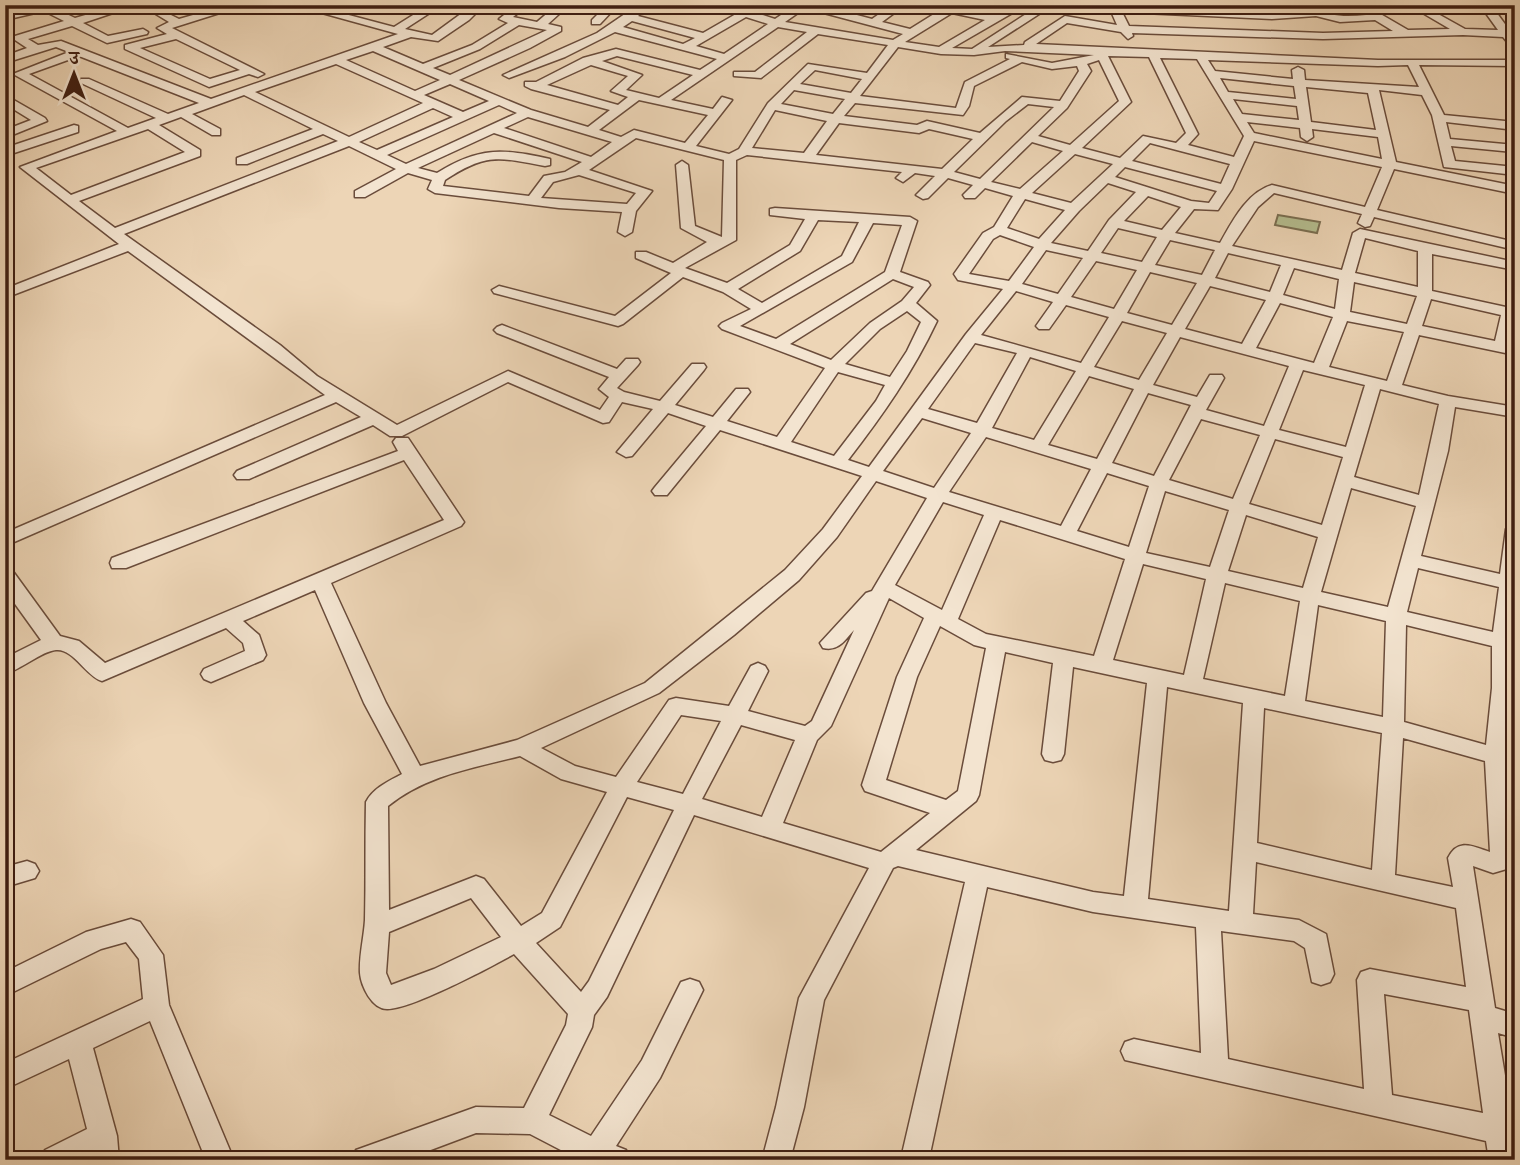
<svg xmlns="http://www.w3.org/2000/svg" width="1520" height="1165" font-family="'Gentium Book Plus','Noto Serif Devanagari',serif">
	<style>
		.green { fill: #b5be90; stroke: #7a6e51; stroke-width: 2 }
		.lines { fill: none; stroke-linecap: round; stroke-linejoin: round }
		.minor-casing { stroke: #6a4c3b; stroke-width: 3 }
		.minor { fill: #f3e4d0; fill-rule: evenodd }
	</style>
	<rect width="100%" height="100%" fill="#edd5b6"/>
	<filter id="stains"><feTurbulence type="fractalNoise" baseFrequency=".00286" numOctaves="4"/><feColorMatrix values="0 0 0 0 .2 0 0 0 0 .09 0 0 0 0 .02 0 0 0 .5 -.17"/></filter>
	<radialGradient id="worn" r=".72"><stop offset=".6" stop-color="#630" stop-opacity="0"/><stop offset="1" stop-color="#630" stop-opacity=".3"/></radialGradient>
	<path class="green" d="M1278,215l42,7 -3,11 -42,-8z"/>
	<g class="lines">
		<defs>
			<g id="minor">
				<path d="M39,5h19l-4,3 21,10 45,-13h17l-54,18 25,13 35,-7 5,3 -1,2 -40,9 -35,-17 -44,13 10,6 23,-4 150,58 187,-65 -105,-29h18l83,22 35,-22h13l-37,24 27,6 41,-30h11l-15,15 -31,21 -27,-4 -28,10 40,17 49,-19 36,-22 -9,-4 15,-12 9,2 -10,8 24,5 20,-17h12l-21,19 13,3v4l-31,17 -71,32 72,30 57,17 22,-17 -79,-21 -6,-3v-4h11l47,-24 33,-9 84,21 17,-11 -102,-27 -50,25 -56,21 -6,-3 94,-42 41,-28h12l-12,11 65,17 33,-19 -21,-9h16l44,14 21,-14h23l53,14 20,-14h13l-23,17 28,7 32,-20 -5,-4h14l43,10 19,-10h13l-74,43 20,1 68,-44h13l-65,42 36,-2 1,-3 40,-26 52,9 -7,-16 5,-3 157,7 34,-2 -4,-6c12,0 17,6 28,9 12,3 24,2 36,1l-14,-10h13l43,25 42,-1 -41,-24h13l43,24 33,1 -18,-25h11l19,26h5v13l-7,-1 -5,-6 -40,-2 -140,4 -191,-6 1,3 -5,3 -7,-7 -54,-9 -31,21 342,16h137v6l-96,-1 25,50 71,7v8l-69,-8 4,17 65,6 -2,7 -62,-6 4,15 60,6v8l-71,-8 -12,-52 -10,-20 -43,-5 17,72 119,24v8l-121,-25 -17,41 138,32v8l-141,-33 -4,9 -5,1 -7,-4 4,-9 -88,-21 -16,14 -26,39 110,24 11,-37 7,-4 155,33v8l-83,-16v37l83,18 -6,35 6,1v10l-96,-20 -17,50 46,11 67,11v10l-60,-10 -7,44 -27,105 79,18 6,-45 9,-6 -2,113 2,15h-3l-5,99 8,2v17l-7,-1 6,93 -4,7 -17,5 -20,-7 22,142 20,6v24l-17,-5 16,97 1,30h-26l-3,-19 -361,-81 -4,-9 4,-9 9,-3 67,14 -5,-126 -103,-15 -106,-25 -57,267 -2,6h-24l-2,-6 63,-272 -67,-16 -5,2 -69,132 -20,107 -14,53h-28l14,-53 23,-109 70,-130 -175,-53 -87,182 -13,18 -2,12 -43,88 42,21 51,-76 39,-78 9,-3 9,3 4,8 -43,88 -44,68 10,4 4,10h-50l-50,-26 -54,-1 -72,27h-52l4,-10 120,-43 48,1 42,-83 2,-11 -54,-60c-23,13 -104,56 -127,55 -15,0 -26,-23 -27,-36 -1,-17 4,-36 5,-53 1,-39 0,-79 1,-118 7,-14 23,-21 36,-28l-38,-71 -49,-113 -72,31 16,14 7,20 -3,5 -52,22 -7,-3 -3,-5 3,-5 41,-18 -2,-8 -17,-15 -124,53c-16,-5 -29,-33 -46,-31 -14,1 -36,20 -51,24v-16l36,-18 -36,-50v-21l7,1 48,66 19,5 26,22 339,-143 -40,-60 -278,108h-14l-2,-5 2,-5 286,-107 -5,-9 3,-4h12l56,84 -3,4 -130,57 55,120 34,63 97,-26 128,-57 140,-113 38,-41 39,-53 -142,-46 -53,65h-12l-3,-4 3,-4 51,-61 -38,-13 -36,43 -6,1 -9,-5 36,-43 -31,-7 -13,20 -6,1 -95,-41 -106,54h-12l-17,-11 -124,54h-12l-3,-4 3,-4 124,-54 -25,-15 -331,144v-13l320,-138 -197,-144 -123,47v-9l114,-45 -99,-77 97,-36 -104,-57 56,-22 -13,-5 -51,16v-7l22,-8 -12,-8v-4l49,-15 -20,-10 -39,9v-6zM805,8l98,26 -10,6 -108,-18zM1122,12l150,7 44,-3 24,6 35,-2 18,11 -70,2 -194,-7zM952,13l33,7 -46,27 -34,-5zM746,17l22,7 -44,30 -28,-8zM632,21l63,17 -12,6 -60,-17zM519,25l28,5 -97,45 -17,-7 47,-19zM778,27l29,5 -52,40h-21v4l27,2 57,-44 70,11 -21,28 -59,-9 -40,39 -29,46 -10,5 -33,-8 36,-46 -10,-3 -9,12 -42,-9zM898,47l43,7 33,1 31,-4 89,4 -42,8 -46,-9v4l4,1 -45,23 -9,26 -96,-12zM373,51l67,29 -25,11 -69,-31zM79,56l120,47 -31,11 -79,-35h-8v4l75,35 -28,10 -99,-54zM617,56l76,19 -34,23 -33,-8 16,-15 -40,-14zM1108,56l41,1 37,76 -10,10 -33,-7 -23,22 -38,-10 49,-46zM1160,58l37,1 47,77 -10,21 -46,-12 10,-11zM1099,60l20,41 -49,44 -32,-9 29,-28 24,-37 -4,-7zM1208,60l170,6 30,-1 11,22 -114,-7 -1,-10 -6,-3 -6,3 1,9 -78,-8zM1022,62l30,7 25,-3 2,5 -19,30 -38,-4 -42,36 -53,-12 -10,4 -73,-9 11,-13 108,12 6,-9 5,-20zM336,64l87,39 -74,34 -94,-45zM591,65l37,11 -17,15 17,6 -10,8 -71,-20zM815,70l47,9 -11,14 -51,-9zM1220,78l74,8 2,13 -68,-7zM450,84l39,17 -26,11 -39,-17zM1306,87l62,6 8,37 -65,-8zM794,90l51,9 -12,15 -52,-10zM244,95l69,34 -76,29v6h10l76,-30 15,7 -223,87 -36,-27 121,-45v-6l-41,-25 22,-8 31,18h8v-6l-28,-15zM1233,99l64,7 2,14 -57,-6zM639,100l69,15 -23,28 -51,-13 -13,7 -22,-7zM1028,104l26,3 -74,72 -26,-7 52,-51zM499,105l18,8 -111,51 -19,-9zM433,108l20,9 -76,33 -18,-8zM775,110l52,11 -23,32 -52,-5zM528,117l84,25 -21,15 -87,-29zM1247,122l53,6 1,9 6,4 6,-4 -1,-8 66,8 4,22 -128,-26zM839,123l80,10 10,-4 44,10 -31,30 -126,-14zM148,129l37,23 -114,43 -35,-27zM494,133l88,29 -17,10 -21,4 -15,20 -86,-10 2,-6c41,-27 53,-23 100,-14l5,-1v-6c-47,-11 -72,-12 -113,14l-19,-5zM636,138l88,22 -2,77 -27,-11 -7,-61 -6,-4 -6,4 5,63 26,14 -34,21 -27,-11h-10v6l35,15 -56,43 -116,-30 -7,4 2,3 124,33 5,-2 60,-47 40,15 28,17 -29,14 -3,3 3,3 103,39 -48,69 -50,-16 23,-29 -2,-3h-12l-23,28 -38,-12 29,-35 2,-3 -2,-3h-12l-32,37 -36,-9 -7,-4 21,-23 2,-3 -2,-3h-12l-9,10 -115,-44 -5,2 -3,3 3,3 112,44 -10,12 10,8 -9,13 -92,-39 -111,54 -80,-49 -37,-31 -156,-111 225,-88 47,23 -41,22v6h10l43,-24 24,7 -4,9 7,4 124,15 63,4 -4,20 7,4 7,-4 4,-21 16,-20 -63,-21zM1254,141l128,26 -17,40 -93,-22c-25,7 -40,37 -52,58l-45,-10 19,-24 24,1 14,-21zM1032,142l31,9 -43,38 -29,-7zM1150,143l80,21 -9,20 -89,-23zM1075,154l38,10 -42,39 -39,-10zM747,155l155,17 -6,6 7,4 12,-9 20,3 -19,19 7,4 5,-1 20,-20 25,7 -10,10 2,3h10l10,-10 28,8 -19,31 -11,6 -29,41 4,6 45,9 -37,45 -97,133 -21,-7c34,-44 65,-88 89,-139l-21,-18 14,-18 -2,-3 -28,-10 17,-51 -7,-4 -135,-9 -5,1v6l35,4 -15,26 -63,38 -42,-15 51,-28v-80zM1125,167l92,24 -8,12 -18,-2 -76,-24zM579,175l57,18 -9,11 -86,-6 12,-16zM1108,183l28,9 -27,28 -21,31 -37,-8 28,-32zM1148,196l33,11 -19,23 -38,-9zM1025,199l40,11 -26,29 -32,-11zM818,220l41,2 -17,34 -80,47 -24,-14 62,-38zM873,223l29,2 -17,47 -109,67 -36,-13 112,-64zM1118,228l39,9 -15,25 -41,-9zM1000,235l34,12 -25,34 -40,-7 24,-35zM1365,238l53,13v36l-63,-14zM1170,240l45,10 -13,25 -47,-10zM1046,250l37,8 -25,36 -36,-10zM1228,253l53,12 -11,27 -55,-14zM1096,261l41,9 -23,39 -43,-12zM1294,268l45,11 -4,30 -52,-14zM1150,272l47,11 -25,42 -45,-12zM893,279l21,8 -12,14 -32,22 -39,37 -41,-16zM1354,282l63,14 -10,28 -57,-12zM1210,286l56,14 -24,44 -57,-15zM1016,291l37,11 -17,24 3,3h10l17,-24 43,12 -28,46 -100,-28zM1431,299l70,16 -6,26 -73,-15zM1280,303l53,14 -19,46 -58,-15zM907,311l14,11 -14,29 -17,26 -45,-13 35,-35zM1122,321l45,12 -28,47 -45,-13zM1347,321l57,11 -17,49 -58,-14zM1180,337l109,29 -25,60 -58,-16 18,-32 -2,-3h-12l-13,22 -44,-12zM975,343l42,10 -40,70 -49,-14zM1030,357l46,14 -42,69 -42,-12zM1303,370l62,15 -19,62 -67,-17zM838,372l47,13 -9,16 -42,55 -43,-14zM1089,376l45,13 -37,70 -49,-14zM1380,389l59,15 -20,91 -65,-18zM1148,393l43,12 -37,71 -42,-13zM922,418l49,15 -37,55 -51,-17zM1201,419l59,16 -27,64 -64,-19zM986,437l105,32 -30,57 -112,-34zM1275,439l68,18 -21,68 -73,-21zM1107,473l42,13 -20,61 -52,-16zM876,481l51,17 -55,93 -6,2 -46,50 3,5c15,4 22,-8 31,-18l-42,91 -7,5 -57,-15 20,-40 -3,-5 -7,-3 -7,3 -22,40 -53,-8 -7,2 -53,77 -41,-11 -34,-18 118,-55 75,-58 65,-55 38,-43zM1351,488l65,18 -28,101 -67,-15zM1165,491l64,19 -19,57 -64,-14zM943,502l41,13 -42,95 -47,-25zM1246,515l72,22 -15,51 -75,-17zM1000,520l125,39 -31,97 -108,-22 -28,-15zM1143,564l63,15 -22,96 -71,-15zM1418,568l81,19 -6,45 -86,-20zM1225,583l75,18 -15,95 -82,-17zM889,598l35,20 -27,59 -35,108 3,6 65,22 -49,39 -98,-29 34,-83 14,-14zM1318,605l68,16 -3,96 -78,-16zM1406,625l86,21v42l-6,57 -82,-23zM940,626l34,19 12,3 -28,143 -12,9 -60,-20 31,-103zM1005,652l48,11 -11,91 3,6 8,2 8,-2 3,-6 9,-87 74,16 -23,213 -31,-4 -177,-42 60,-49 3,-6zM1167,687l76,16 -14,208 -81,-12zM1264,708l118,25 -10,137 -115,-27zM681,715l40,6 -38,73 -46,-12zM741,725l54,15 -33,77 -60,-18zM1403,738l82,23 5,91c-18,-6 -32,-14 -42,6l5,29 -58,-12zM520,756l41,23 46,13 -65,121 -21,13 -37,-47 -8,-3 -87,34 -1,-104c38,-31 86,-38 132,-50zM627,797l47,13 -85,171 -8,11 -45,-49 24,-16zM1256,862l200,46 10,79 -96,-18 -9,3 -4,8 7,109 -136,-30 -7,-128 73,10 11,7 7,34 9,3 9,-3 4,-8 -8,-40 -27,-14 -46,-6zM471,898l30,39 -67,32 -43,16 -5,-12 3,-41zM1384,994l85,16 14,103 -91,-18z"/>
				<path d="M141,5h13l6,3 28,-3 -21,8 12,6 49,-14h17l-73,23 92,46 -6,3 -9,-3 -40,13 -84,-38v-4l42,-11 -10,-6 12,-6zM176,39l64,31 -30,9 -70,-31z"/>
				<path d="M607,5h11l-18,19h-8v-4z"/>
				<path d="M1509,5h6v4z"/>
				<path d="M5,95l40,23 2,3 -42,17v-8l26,-10 -26,-16z"/>
				<path d="M74,125l4,1v6l-73,24v-8z"/>
				<path d="M27,861l8,3 4,7 -4,7 -30,9v-20z"/>
				<path d="M131,919l9,3 23,33 6,50 65,155h-28l-56,-139 -57,27 24,88 2,24h-28v-3l-6,3h-44l4,-10 42,-21 -18,-70 -64,30v-26l138,-64 -4,-40 -13,-17 -25,7 -96,47v-24l81,-40z"/>
			</g>
		</defs>
		<use href="#minor" class="minor-casing"/>
		<use href="#minor" class="minor"/>
	</g>
	<rect width="1520" height="1165" fill="none" stroke="#edd5b6" stroke-width="28"/>
	<rect x="7" y="7" width="1506" height="1151" fill="none" stroke="#3f1e12" stroke-width="3.5"/>
	<rect x="14" y="14" width="1492" height="1137" fill="none" stroke="#3f1e12" stroke-width="2"/>
	<g transform="translate(74 74)" stroke="#f3e4d0" stroke-width="5" paint-order="stroke">
	<path d="M0-5L12 26L0 18L-12 26Z" fill="#3f1e12"/>
	<text y="-10" font-size="19" font-weight="bold" text-anchor="middle" fill="#3f1e12">उ</text>
	</g>
	<rect width="100%" height="100%" filter="url(#stains)"/>
	<rect width="100%" height="100%" fill="url(#worn)"/>
</svg>
